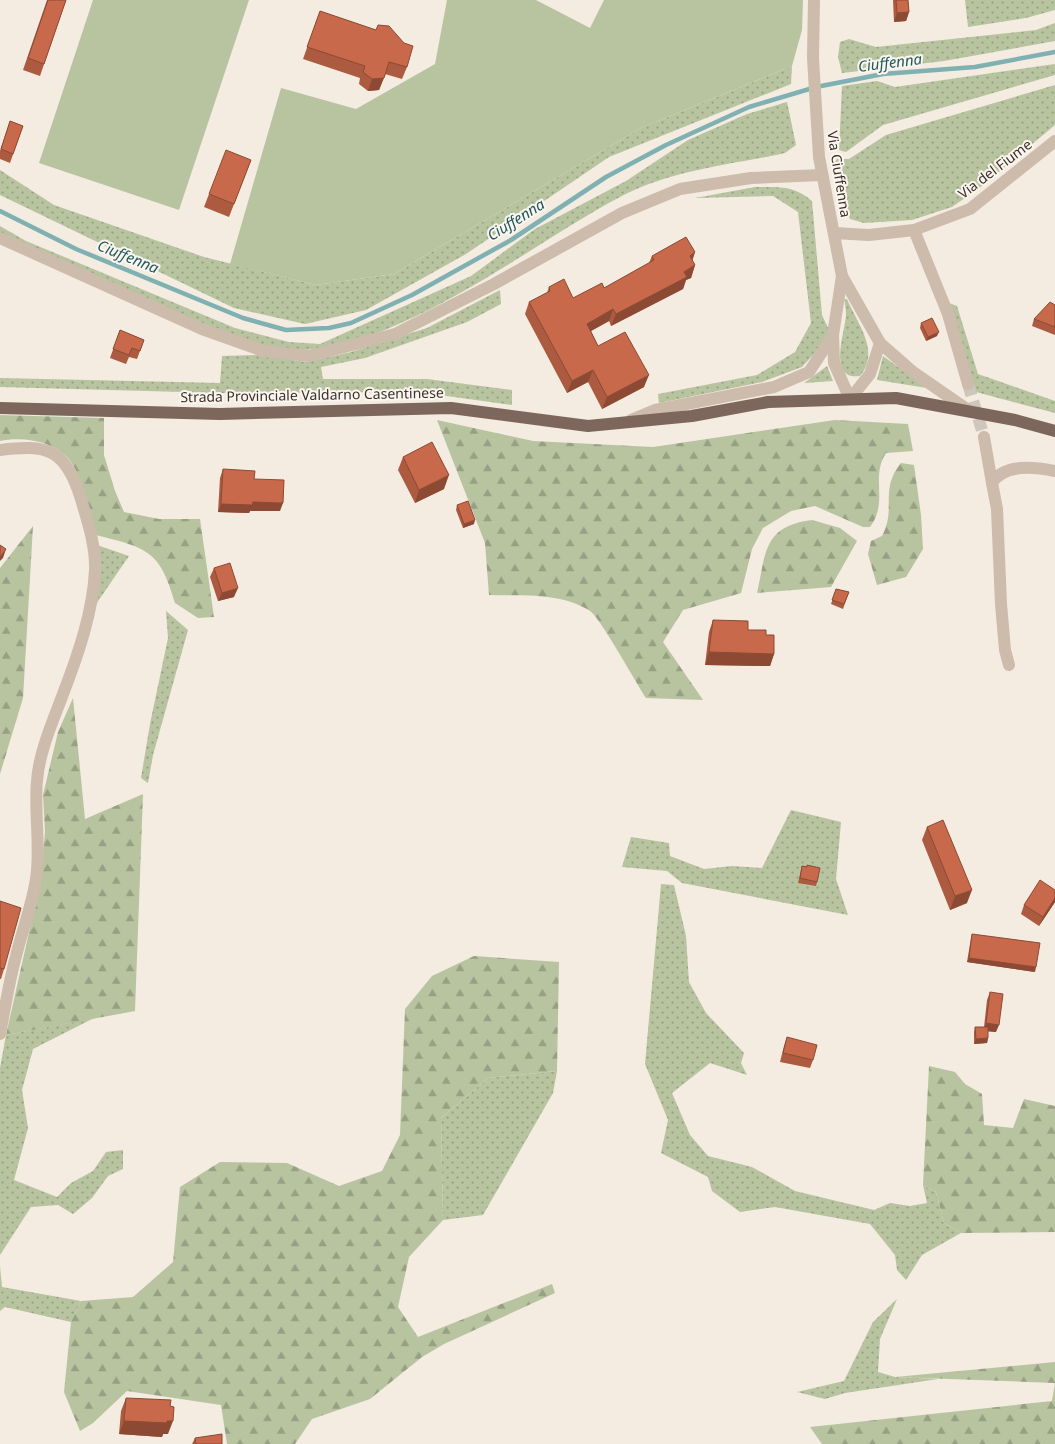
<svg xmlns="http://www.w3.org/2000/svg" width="1055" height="1444" font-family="'Noto Sans',sans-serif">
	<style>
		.grass { fill: url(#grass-dots) }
		.forest { fill: url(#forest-firs) }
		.green { fill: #b8c4a0 }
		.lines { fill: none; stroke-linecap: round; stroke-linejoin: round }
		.stream { stroke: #7fb0b2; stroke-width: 4.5 }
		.minor-tunnel { stroke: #cfc6bd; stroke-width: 12; stroke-dasharray: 12 6; stroke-linecap: butt }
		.minor { stroke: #cdbbac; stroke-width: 12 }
		.major { stroke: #7d675c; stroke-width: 12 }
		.wall { fill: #ac5a40 }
		.shaded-wall { fill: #8c4a34 }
		.building { fill: #c8694b; stroke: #8c4a34 }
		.labels { text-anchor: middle; stroke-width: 4; stroke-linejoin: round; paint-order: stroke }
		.street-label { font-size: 14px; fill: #3b302b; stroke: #fbf5ee }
		.water-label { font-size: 15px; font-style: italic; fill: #1f5a5e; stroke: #fbf5ee }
	</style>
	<defs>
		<pattern id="grass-dots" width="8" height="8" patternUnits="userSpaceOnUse" patternTransform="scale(1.25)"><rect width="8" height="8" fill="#b8c4a0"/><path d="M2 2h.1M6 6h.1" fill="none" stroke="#97a083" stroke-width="1.8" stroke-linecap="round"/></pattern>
		<pattern id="forest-firs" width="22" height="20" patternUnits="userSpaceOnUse" patternTransform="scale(1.25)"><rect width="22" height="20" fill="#b8c4a0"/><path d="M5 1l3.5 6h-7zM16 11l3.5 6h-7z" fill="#97a083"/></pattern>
	</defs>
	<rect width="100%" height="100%" fill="#f4ebe1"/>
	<g class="grass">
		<path d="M965,0h90v10l-29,8 -58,9z"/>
		<path d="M1055,23v18l-111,20 -102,12 -4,-16 2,-15 9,-3 27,8 160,-17z"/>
		<path d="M1055,64v11l-172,50 -37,27 -7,-2 3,-64 35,-5 18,6z"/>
		<path d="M792,66l-1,18 -182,73 -143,97 -100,56 -61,14 -71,-16 -234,-113v-25l54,35 150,52 112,28 78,-11 247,-146z"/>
		<path d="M1055,85v40l-73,61 -30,21 -40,13 -48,3 -14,-4 -11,-23 -5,-33 3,-4h12l37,-24z"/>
		<path d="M787,102l9,43 -11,8c-55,12 -115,17 -165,44 -94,49 -246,175 -356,150 -19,-4 -38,-14 -56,-21 -71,-27 -139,-61 -208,-92v-8l26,15 209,87 54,14 31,2 151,-68 64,-47 91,-48 62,-41 59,-26z"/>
		<path d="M755,187c23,0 39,-2 57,14l10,114 7,15 -7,15 -20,22 -40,15 -103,21 -1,-9 99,-19 38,-23 16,-29 -13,-111 -25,-16 -78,2z"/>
		<path d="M500,290l1,14 -34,18 -102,36 -44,9 2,12h104l85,11v15l-94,-13 -198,1 -220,-6v-9l220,5 2,-27 38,-1 46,7 45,-10 76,-24z"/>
		<path d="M844,299h3c10,24 34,53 13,77 -33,5 -15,-44 -14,-61 0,-6 -1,-11 -2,-16z"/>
		<path d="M949,303l8,3 21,68 77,27v12l-79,-21z"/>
		<path d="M883,356l44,32 -50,-8z"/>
		<path d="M827,366l6,15 -29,2z"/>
		<path d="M97,545l32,11 -35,51z"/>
		<path d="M166,611l22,19 -35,125 -5,28 -7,-5 9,-54 18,-86z"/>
		<path d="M791,810l50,12 -5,57 12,36 -166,-32 -15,-12 -45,-4 9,-30 38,6 1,13 34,13 28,-3 30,2z"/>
		<path d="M661,884l13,1 12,51 3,46 17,31 38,40 -3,10 6,12 -37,-12 -38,30 18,42 18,21 44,11 43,24 79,19 16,-7 20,3 17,-3 -4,-18 13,7 8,31 17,10 -39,22 -16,25 -9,-10 -2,-15 -25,-31 -95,-17 -35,5 -28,-21 -4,-14 -47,-24 7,-33 -23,-56z"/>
		<path d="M94,1018l-61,31 -11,41 6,38 -14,52 43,17 14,-14 22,-12 13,-19 17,-2v19l-15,7 -16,22 -19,16 -15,-9 -27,2 -31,48v-187l6,-33z"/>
		<path d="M557,1071l-4,22 -70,122 -40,5 -2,-102 47,-40z"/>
		<path d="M0,1266l2,21 79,14 -10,21 -66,-15 -5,4z"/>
		<path d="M897,1299l-17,40 -2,33 17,5 43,2 -93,14 -20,6 -28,-7 47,-11 29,-59z"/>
	</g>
	<g class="forest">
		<path d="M0,415l104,3v37l11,36 9,21 35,7h41l14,98 -16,1 -23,-15c-15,-53 -28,-55 -79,-68 -7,-22 -11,-49 -23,-70 -13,-23 -49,-29 -73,-24z"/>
		<path d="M437,420l96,21 120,6 182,-27 73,4 5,27 -27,2c-16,25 3,49 -16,74h-7l-48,-21 -24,5 -28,17 -11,21 -11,44 -58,17 -20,32 40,58 -57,-2c-9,-14 -47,-82 -56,-87 -29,-19 -68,-15 -101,-16l-4,-52z"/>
		<path d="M901,463l13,2 7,50 2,34 -17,28 -29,8 -9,-31 3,-13 11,-5c15,-28 -3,-46 19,-73z"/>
		<path d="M812,520l28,8 17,13 -26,46 -74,6c9,-40 6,-67 55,-73z"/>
		<path d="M33,526l-10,172 -23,76v-206z"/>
		<path d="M73,698l12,121 58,-25 -8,217 -129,24 34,-152 5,-51 -2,-37 15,-63z"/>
		<path d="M474,956l85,6 -2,109 -69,7 -47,40 2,102 -34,37 -11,50 20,30 134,-53 3,9 -111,51 -22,13 -52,42 -58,20 -17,25h-68l-6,-39 -94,-14 -34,32 -13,8 -16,-39 7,-70 10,-21 52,-4 40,-35 7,-75 40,-25 67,1 52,23 43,-15 18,-36 5,-126 27,-33z"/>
		<path d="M929,1066l26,6 10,12 17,10 2,31 29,3 11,-29 31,7v126l-94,1 -17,-10 -8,-31 -13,-7z"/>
		<path d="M1055,1362v82h-233l-12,-17 242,-26 3,-18 -160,-6z"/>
	</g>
	<g class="green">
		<path d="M93,0h156l-70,210 -140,-47z"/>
		<path d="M447,0h89l54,28 14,-28h199l-1,30 -10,36 -151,62 -247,146 -78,11 -86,-21 51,-176 75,21 79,-45z"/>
	</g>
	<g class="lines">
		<path class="stream" d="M0,211l76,38 167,69 43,12 43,-2 22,-5 61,-28 99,-55 95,-63 60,-32 83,-38 67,-20 67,-13 92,-7 80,-15"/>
		<path class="minor-tunnel" d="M968,384l16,53"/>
		<g class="minor">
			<path d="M814,0l-1,58 6,99 23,119 38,67 33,29 58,40"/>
			<path d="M914,230l34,84 20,70"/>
			<path d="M834,233l35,2 45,-5 56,-21 85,-68"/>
			<path d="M0,238l202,91 61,22 46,5 86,-22 99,-50 128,-71 58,-24 71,-11 71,-3"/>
			<path d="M833,335l1,28 16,36 20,-25 10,-31"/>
			<path d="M631,420l24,-10 119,-23 35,-15 24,-37 9,-59"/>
			<path d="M984,437l8,46"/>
			<path d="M0,450c47,-6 65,-1 80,46 7,23 16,50 15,74 -2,42 -17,85 -32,124 -10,27 -24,58 -26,87 -3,32 4,66 -1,98 -4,26 -14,52 -20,77 -7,26 -11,52 -16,78"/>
			<path d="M1009,665l-4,-15 -4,-46 -4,-95 -5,-26c12,-20 43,-16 63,-12"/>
		</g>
		<path class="major" d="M0,408l220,6 231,-6 137,18 104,-10 76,-14 128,-4 119,22 40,11"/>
	</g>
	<g class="wall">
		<path d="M47,0h19l-26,76 -17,-6z"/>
		<path d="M893,0h15l1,12 -3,9 -12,1z"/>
		<path d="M320,11l56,19 31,37 -5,12 -17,-5 -6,16 -11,1 -9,-7 1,-6 -57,-19z"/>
		<path d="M10,121l13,5 -13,37 -10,-4v-8z"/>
		<path d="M251,160l-22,57 -25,-10 5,-13z"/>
		<path d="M695,252l-3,8 3,5 -4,13 -5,2 -3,9 -72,37 -2,-5 -18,10 7,15 46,41 -42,22 -14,-27 -21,11 -42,-79 4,-12 18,-9 2,-6 24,11 31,-10 45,-25 3,-7z"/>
		<path d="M1055,305v30l-23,-9 2,-7z"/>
		<path d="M921,323l16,13 -11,5 -6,-13z"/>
		<path d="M120,330l24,10 -7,19 -8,-2 -3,7 -16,-6z"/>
		<path d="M403,457l41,32 -29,14 -17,-33z"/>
		<path d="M223,469l31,10 26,32h-30l-1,2 -31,-1 2,-34z"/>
		<path d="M457,505l17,19 -11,4 -7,-18z"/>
		<path d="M214,568l20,29 -16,4 -8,-24z"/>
		<path d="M836,589l13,3 -6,17 -12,-5z"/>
		<path d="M713,620l53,15 8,19 -4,12 -65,-1 4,-33z"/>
		<path d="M927,827l40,76 -17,7 -28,-70z"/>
		<path d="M807,865l10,17 -1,4 -18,-3 4,-17 5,1z"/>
		<path d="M1055,890v12l-16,24 -18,-12 3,-9z"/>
		<path d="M0,903l4,66 -3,10h-1z"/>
		<path d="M972,934l63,38 -68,-10 4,-24z"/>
		<path d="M990,992l6,40 -8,-1v7l-1,5 -13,1v-12l1,-5h9l3,-27z"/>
		<path d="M787,1037l26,23 -3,8 -30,-6 4,-16z"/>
		<path d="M126,1398l42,36h-5l-1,3 -43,-3 2,-23z"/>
		<path d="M195,1438l27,6h-30z"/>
	</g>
	<g class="shaded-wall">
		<path d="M909,12l-3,9 -12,1 3,-9z"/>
		<path d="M384,78l-5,12 -11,1 4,-12z"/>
		<path d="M695,252l-4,13 -1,-9z"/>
		<path d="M695,265l-4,13 -5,2 -3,9 -72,37 5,-12z"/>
		<path d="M613,309l-4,12 -27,15 5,-12z"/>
		<path d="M939,332l-2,4 -11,5 2,-4z"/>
		<path d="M593,370l-5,12 -21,11 5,-12z"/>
		<path d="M649,375l-5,12 -42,22 5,-12z"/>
		<path d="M449,475l-5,14 -29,14 4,-13z"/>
		<path d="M253,502l30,1 -3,8h-30l-1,2 -31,-1 3,-8z"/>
		<path d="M475,520l-1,4 -11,4 1,-4z"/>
		<path d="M6,549l-3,9 -3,3v-4z"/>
		<path d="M238,588l-4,9 -16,4 4,-8z"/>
		<path d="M709,652l65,2 -4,12 -65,-1z"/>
		<path d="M972,890l-5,13 -17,7 5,-14z"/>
		<path d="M1055,898v4l-16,24 4,-9z"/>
		<path d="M969,958l67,9 -1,5 -68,-10z"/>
		<path d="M986,1023l13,2 -3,7 -12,-1z"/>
		<path d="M988,1038l-1,5 -13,1 2,-5z"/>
		<path d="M124,1421h49l-5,13h-5l-1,3 -43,-3z"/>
	</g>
	<g class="building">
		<path d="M48,0h18l-22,64 -16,-6z"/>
		<path d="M896,0h12l1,12 -12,1z"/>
		<path d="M320,11l56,19 2,-5 11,1 15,17 9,3 -6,21 -18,-5 -5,16 -12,1 -9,-7 2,-6 -58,-19z"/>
		<path d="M10,121l13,5 -10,28 -12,-5z"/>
		<path d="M226,150l25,10 -17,44 -25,-10z"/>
		<path d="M686,237l9,15 -5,4 5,9 -11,7 3,5 -71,37 -3,-5 -26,15 11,22 27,-14 24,43 -42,22 -14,-27 -21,11 -43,-79 21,-11 -1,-4 15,-8 9,19 29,-15 2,5 50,-28 -2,-4z"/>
		<path d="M1050,302l5,3v22l-21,-8z"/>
		<path d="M932,318l7,14 -11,5 -7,-14z"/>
		<path d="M120,330l24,10 -4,11 -8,-3 -3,7 -16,-6z"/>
		<path d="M432,442l17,33 -30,15 -16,-33z"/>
		<path d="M223,469l32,2 -1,8 30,1 -1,23 -30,-1 -1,3 -31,-1z"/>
		<path d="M468,501l7,19 -11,4 -7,-19z"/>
		<path d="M0,545l6,4 -6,8z"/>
		<path d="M230,563l8,25 -16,5 -8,-25z"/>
		<path d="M836,589l13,3 -5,12 -12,-4z"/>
		<path d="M713,620l35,1v9h18v5h8v19l-65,-2z"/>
		<path d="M943,820l29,70 -17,6 -28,-69z"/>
		<path d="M807,865l13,3 -3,14 -17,-4 2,-12 5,1z"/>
		<path d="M1040,880l15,10v8l-12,19 -19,-12z"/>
		<path d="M0,901l21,7 -17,61 -4,-1z"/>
		<path d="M972,934l68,9 -4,24 -67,-9z"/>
		<path d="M990,992l13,2 -4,31 -13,-2z"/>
		<path d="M975,1027h13v11l-12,1z"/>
		<path d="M787,1037l30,8 -4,15 -30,-7z"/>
		<path d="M126,1398l45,2 -1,6 4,1 -1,14h-6v2l-43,-2z"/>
		<path d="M222,1434v10h-26l-1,-6z"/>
	</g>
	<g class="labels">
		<g class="street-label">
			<text transform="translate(995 169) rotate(-37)" y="5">Via del Fiume</text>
			<text transform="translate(839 174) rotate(81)" y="5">Via Ciuffenna</text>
			<text transform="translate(312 395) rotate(-1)" y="5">Strada Provinciale Valdarno Casentinese</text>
		</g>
		<g class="water-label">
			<text transform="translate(890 63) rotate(-7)" y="5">Ciuffenna</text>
			<text transform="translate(516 220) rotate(-32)" y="5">Ciuffenna</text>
			<text transform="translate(128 257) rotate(22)" y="5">Ciuffenna</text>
		</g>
	</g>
</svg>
